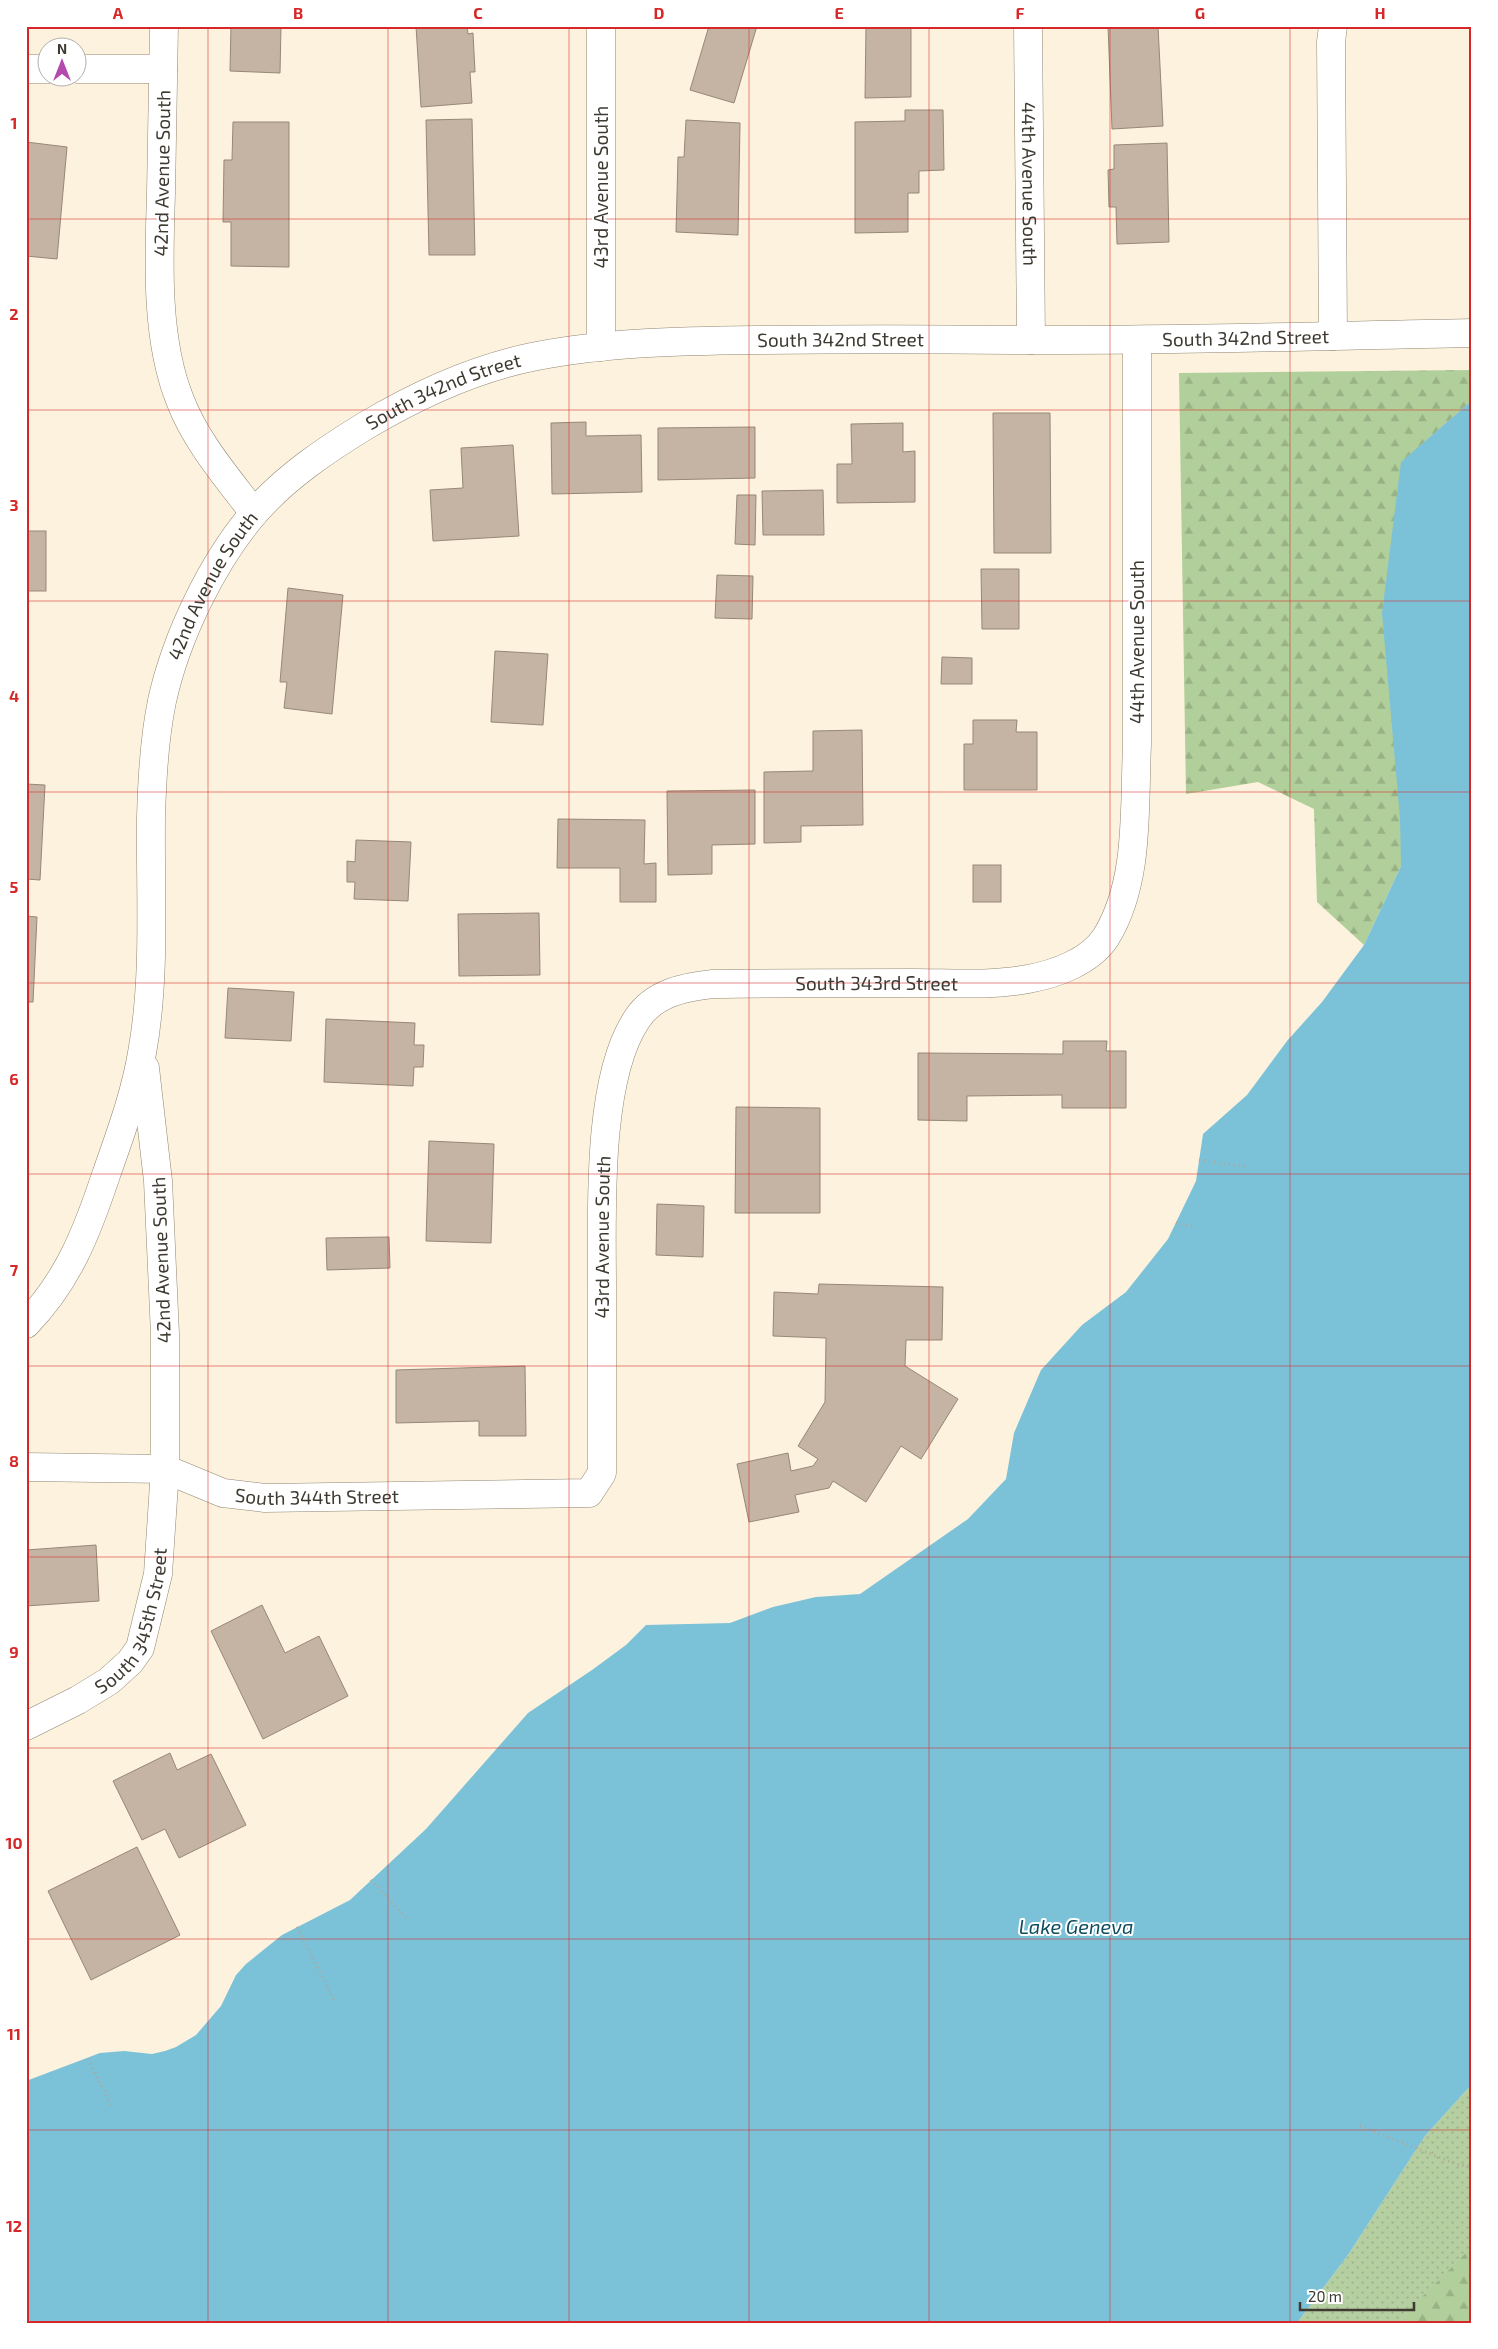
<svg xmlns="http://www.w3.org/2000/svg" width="1498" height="2349" font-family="'Exo 2',sans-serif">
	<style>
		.grass { fill: url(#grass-dots) }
		.forest { fill: url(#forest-firs) }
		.water { fill: #7bc2d9 }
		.building { fill: #c5b4a4; stroke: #978777 }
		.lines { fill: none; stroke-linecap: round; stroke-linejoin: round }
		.minor-casing { stroke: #908673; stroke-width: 29 }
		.path { stroke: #afa797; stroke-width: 3; stroke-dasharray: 1 4; stroke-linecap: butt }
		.minor { stroke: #fff; stroke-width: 28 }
		.grid { fill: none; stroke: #d62828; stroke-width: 1; stroke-opacity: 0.55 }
		.labels { text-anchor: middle; stroke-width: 4; stroke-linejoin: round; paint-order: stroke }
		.street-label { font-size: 19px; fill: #3e3a31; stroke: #fff }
		.water-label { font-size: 20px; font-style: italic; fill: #0f4d5e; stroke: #fff }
		.neatline { fill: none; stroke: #d62828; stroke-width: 2 }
		.grid-label { font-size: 16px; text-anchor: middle; font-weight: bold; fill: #d62828 }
	</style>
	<defs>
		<pattern id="grass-dots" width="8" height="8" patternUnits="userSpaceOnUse" patternTransform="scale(1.25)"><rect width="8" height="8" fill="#b5cfa1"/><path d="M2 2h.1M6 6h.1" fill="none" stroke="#9db28b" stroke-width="1.8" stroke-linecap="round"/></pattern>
		<pattern id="forest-firs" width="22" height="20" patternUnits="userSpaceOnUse" patternTransform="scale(1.25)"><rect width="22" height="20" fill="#b1cf9a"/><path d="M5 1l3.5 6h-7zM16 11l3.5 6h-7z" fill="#99b285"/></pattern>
	</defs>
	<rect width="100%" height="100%" fill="#fdf2dd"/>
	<path class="grass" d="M1472,2084v239h-175l51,-68 77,-119z"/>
	<g class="forest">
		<path d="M1472,370v34l-3,-1 -68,60v403l-37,79 -47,-43 -3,-93 -56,-27 -72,12 -7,-421z"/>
		<path d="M1472,2247v76h-69l7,-14z"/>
	</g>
	<path class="water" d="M1469,403l3,1v1680l-47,52 -77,119 -51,68h-1271v-242l74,-28 24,-2 28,3 13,-3 11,-4 20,-12 25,-29 15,-31 10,-11 36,-29 68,-35 76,-71 102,-116 64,-43 34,-25 20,-20 84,-2 43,-16 43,-10 44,-3 108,-75 38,-40 8,-46 27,-63 41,-45 44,-33 42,-53 28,-58 7,-47 44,-39 40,-54 35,-39 42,-57 37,-79 -1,-48 -18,-205 19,-151z"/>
	<g class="building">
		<path d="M231,26h50l-1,47 -50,-2z"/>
		<path d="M416,26h51l1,8 5,-1 2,39h-5l2,31 -51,4z"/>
		<path d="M709,26h48l-23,77 -44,-13z"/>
		<path d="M866,26h45v71l-46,1z"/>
		<path d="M1108,26h50l5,100 -51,3z"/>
		<path d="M905,110h38l1,60 -25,1v22h-11v39l-53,1v-111l50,-1z"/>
		<path d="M472,119l3,136h-46l-3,-135z"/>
		<path d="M686,120l54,3 -2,112 -62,-3 2,-75h6z"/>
		<path d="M233,122h56v145l-58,-1v-44h-8l1,-62h8z"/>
		<path d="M26,142l41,5 -10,112 -31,-3z"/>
		<path d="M1167,143l2,99 -52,2 -1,-37h-7l-1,-37 6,-1v-24z"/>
		<path d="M993,413h57l1,140h-57z"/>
		<path d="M586,422v14l55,-1 1,57 -90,2 -1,-71z"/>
		<path d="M903,423v29l12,-1v51l-78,1v-39h15l-1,-40z"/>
		<path d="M755,427v51l-97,2v-52z"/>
		<path d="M513,445l6,91 -86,5 -3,-51 33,-2 -2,-40z"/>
		<path d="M823,490l1,45h-61l-1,-44z"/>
		<path d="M737,495h19l-1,50 -20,-1z"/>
		<rect x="26" y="531" width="20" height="60"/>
		<path d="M981,569h38v60h-37z"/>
		<path d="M717,575l36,1 -1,43 -37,-1z"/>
		<path d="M288,588l55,7 -11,119 -48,-6 3,-26h-7z"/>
		<path d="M495,651l53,3 -5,71 -52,-3z"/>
		<path d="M942,657l30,1v26h-31z"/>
		<path d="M973,720h44l-1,12h21v58h-73v-46h9z"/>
		<path d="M862,730l1,95 -62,1v16l-37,1v-71l49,-1v-40z"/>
		<path d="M26,784l19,1 -5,95 -14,-1z"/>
		<path d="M755,790v54l-43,1v29l-44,1 -1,-84z"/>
		<path d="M558,819l87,1 -1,44 12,-1v39h-36v-34h-63z"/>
		<path d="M356,840l55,2 -3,59 -54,-2 1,-17h-8v-21l8,1z"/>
		<rect x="973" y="865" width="28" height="37"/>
		<path d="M539,913l1,62 -81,1 -1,-62z"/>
		<path d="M26,916l11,1 -4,85h-7z"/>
		<path d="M228,988l66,4 -3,49 -66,-3z"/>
		<path d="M326,1019l89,4 -1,22h10l-1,22h-9l-1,19 -89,-4z"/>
		<path d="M1063,1041h44l-1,10h20v57h-64v-13l-95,1v25l-49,-1v-67l145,1z"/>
		<path d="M736,1107l84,1v105h-85z"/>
		<path d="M429,1141l65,3 -3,99 -65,-2z"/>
		<path d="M657,1204l47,2 -1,51 -47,-2z"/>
		<path d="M389,1237l1,31 -63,2 -1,-32z"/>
		<path d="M819,1284l124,3 -1,53h-36l-1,26 53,33 -37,60 -20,-13 -35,56 -33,-21 -4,7 -34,7 4,17 -50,10 -12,-58 51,-11 3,18 22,-5 5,-7 -20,-13 27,-44 1,-64 -53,-2 1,-44 44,2z"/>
		<path d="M525,1366l1,70h-47v-15l-83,2v-53z"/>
		<path d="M96,1545l3,56 -73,5v-56z"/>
		<path d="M262,1605l23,48 34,-17 29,60 -85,43 -52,-108z"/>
		<path d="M170,1753l7,17 34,-16 35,71 -67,33 -14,-29 -23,11 -29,-59z"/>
		<path d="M137,1847l43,88 -89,45 -43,-89z"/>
	</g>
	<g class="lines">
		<defs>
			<g id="minor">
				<path d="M164,26c-1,56 -2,111 -3,167 -2,65 -6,145 19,207 16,42 47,77 74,113"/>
				<path d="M601,26v321"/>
				<path id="s1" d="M1028,26l3,314"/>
				<path d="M26,69h22"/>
				<path d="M78,69h85"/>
				<path d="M1333,336l-2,-294 2,-16"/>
				<path id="s2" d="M26,1324c42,-43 61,-92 80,-149 14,-40 29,-80 36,-122 14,-77 8,-158 9,-235 1,-39 3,-79 11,-117 14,-64 51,-141 94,-190 31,-35 70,-61 109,-85 52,-31 108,-57 167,-69 74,-15 149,-16 224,-17 85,-1 171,-1 256,0 154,1 307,-4 460,-7"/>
				<path id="s3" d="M26,1467l139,2 58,24 42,5 324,-5 13,-20c0,-62 0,-124 0,-186 0,-72 -6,-208 35,-268 17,-26 47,-32 76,-35 67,-1 134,-1 201,-1 37,0 77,3 114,-4 27,-5 62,-17 78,-42 34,-55 28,-129 31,-192v-405"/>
				<path id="s4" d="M26,1726l52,-26 31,-19 21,-19 10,-14 18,-74 7,-105v-135l-7,-153 -13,-113"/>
			</g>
		</defs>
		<use href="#minor" class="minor-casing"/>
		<g class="path">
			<path d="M1199,1160l49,7"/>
			<path d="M1176,1223l18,4"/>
			<path d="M371,1880l37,40"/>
			<path d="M297,1927l37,73"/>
			<path d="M88,2059l23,46"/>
			<path d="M1360,2126l99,39 13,1"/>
		</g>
		<use href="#minor" class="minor"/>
	</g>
	<path class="grid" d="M208,26v2297M388,26v2297M569,26v2297M749,26v2297M929,26v2297M1110,26v2297M1290,26v2297M26,219h1446M26,410h1446M26,601h1446M26,792h1446M26,983h1446M26,1174h1446M26,1366h1446M26,1557h1446M26,1748h1446M26,1939h1446M26,2130h1446"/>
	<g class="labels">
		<g class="street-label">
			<text transform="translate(162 173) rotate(-89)" y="7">42nd Avenue South</text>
			<text dy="7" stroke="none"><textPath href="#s1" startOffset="158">44th Avenue South</textPath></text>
			<text transform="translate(601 187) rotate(-90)" y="7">43rd Avenue South</text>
			<text dy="7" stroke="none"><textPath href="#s2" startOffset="1900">South 342nd Street</textPath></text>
			<text dy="7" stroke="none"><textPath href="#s2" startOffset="1495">South 342nd Street</textPath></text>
			<text dy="7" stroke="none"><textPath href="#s2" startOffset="1090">South 342nd Street</textPath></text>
			<text dy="7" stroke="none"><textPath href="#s2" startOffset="778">42nd Avenue South</textPath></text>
			<text transform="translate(1137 642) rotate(-90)" y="7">44th Avenue South</text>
			<text dy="7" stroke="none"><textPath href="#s3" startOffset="1302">South 343rd Street</textPath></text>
			<text dy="7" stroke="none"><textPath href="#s3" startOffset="828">43rd Avenue South</textPath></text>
			<text transform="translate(161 1260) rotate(-92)" y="7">42nd Avenue South</text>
			<text dy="7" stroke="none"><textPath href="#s3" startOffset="296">South 344th Street</textPath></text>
			<text dy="7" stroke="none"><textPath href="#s4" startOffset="161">South 345th Street</textPath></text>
		</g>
		<g class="water-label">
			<text x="1076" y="1934">Lake Geneva</text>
		</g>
	</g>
	<rect width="1498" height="2349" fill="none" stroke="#ffffff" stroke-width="55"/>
	<g transform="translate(62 62)"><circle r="24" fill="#ffffff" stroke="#b2b0ad"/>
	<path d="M0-4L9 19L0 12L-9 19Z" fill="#b34bae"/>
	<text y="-8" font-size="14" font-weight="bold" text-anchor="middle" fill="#3e3a31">N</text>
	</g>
	<path d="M1300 2302v8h114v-8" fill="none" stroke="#3e3a31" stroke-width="2.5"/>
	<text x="1308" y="2302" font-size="15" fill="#3e3a31" stroke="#ffffff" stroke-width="4" paint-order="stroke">20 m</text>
	<rect x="28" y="28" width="1442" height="2294" class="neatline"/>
	<g class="grid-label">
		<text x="118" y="19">A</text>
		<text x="298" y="19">B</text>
		<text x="478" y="19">C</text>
		<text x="659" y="19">D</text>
		<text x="839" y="19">E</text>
		<text x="1020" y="19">F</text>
		<text x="1200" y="19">G</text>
		<text x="1380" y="19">H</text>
		<text x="14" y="129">1</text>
		<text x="14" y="320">2</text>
		<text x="14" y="511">3</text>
		<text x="14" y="702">4</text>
		<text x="14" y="893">5</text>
		<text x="14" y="1085">6</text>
		<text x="14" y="1276">7</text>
		<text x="14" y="1467">8</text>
		<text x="14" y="1658">9</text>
		<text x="14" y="1849">10</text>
		<text x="14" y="2040">11</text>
		<text x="14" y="2232">12</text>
	</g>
</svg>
